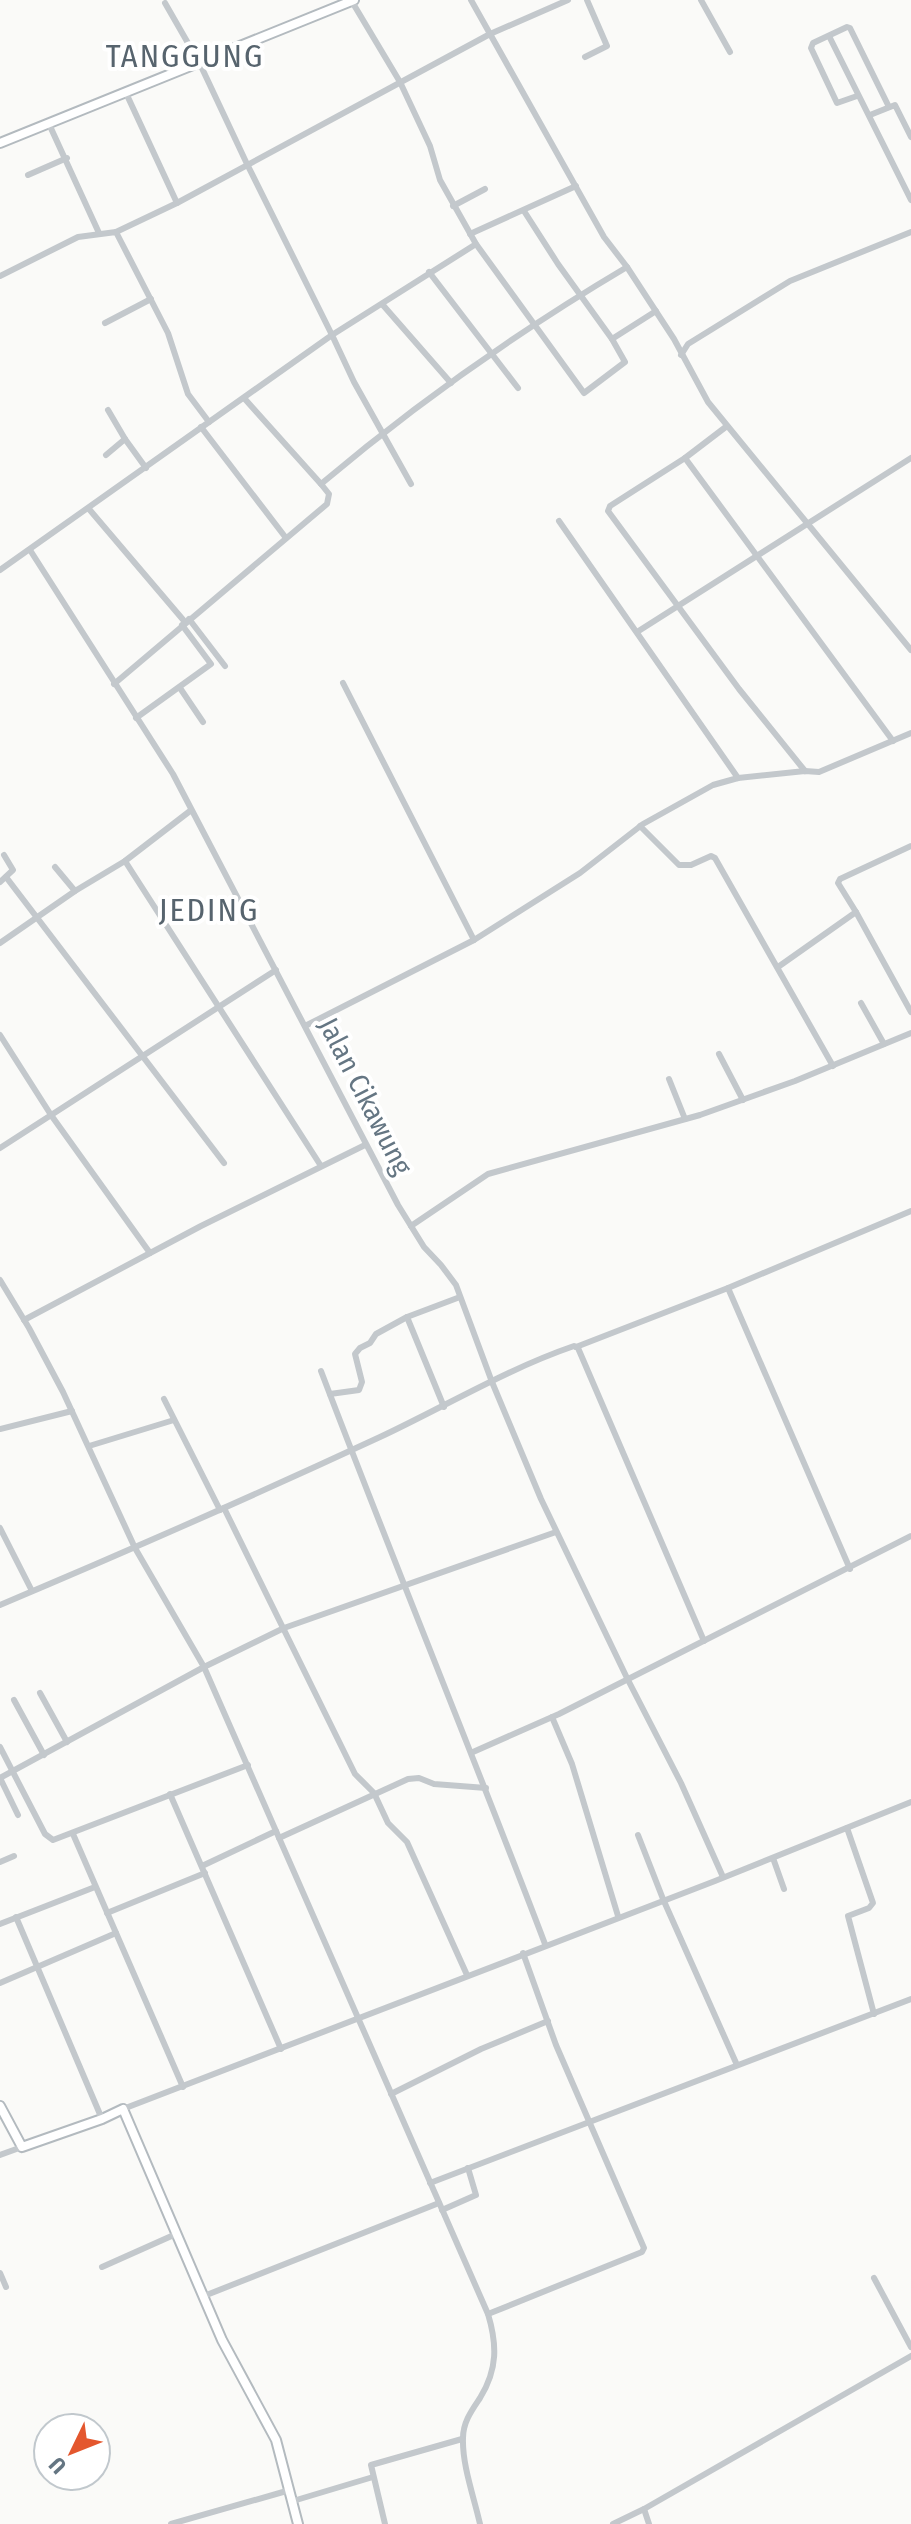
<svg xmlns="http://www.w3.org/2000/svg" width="911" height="2524" font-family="'Fira Sans Condensed',sans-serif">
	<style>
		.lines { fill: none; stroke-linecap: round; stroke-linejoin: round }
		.secondary-casing { stroke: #b3babf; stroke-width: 12 }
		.street { stroke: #c3c8cc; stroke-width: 6 }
		.secondary { stroke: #fff; stroke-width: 8 }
		.labels { text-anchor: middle; stroke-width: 8; stroke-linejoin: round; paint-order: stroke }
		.street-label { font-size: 28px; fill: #657683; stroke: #fff }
		.quarter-label { font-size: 32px; letter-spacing: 2px; fill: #57646e; stroke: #fff }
	</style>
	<rect width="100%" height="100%" fill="#fafaf8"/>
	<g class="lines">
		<defs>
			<g id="secondary">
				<path d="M0,143l354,-143"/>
				<path d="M0,2106l22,41 80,-28 21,-10 99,231 54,100 22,84"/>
			</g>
		</defs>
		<use href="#secondary" class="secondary-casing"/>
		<g class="street">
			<path d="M351,0l49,82 30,64 10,34 36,64 108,149 41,-31 -13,-23"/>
			<path d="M471,0l133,237 23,30 47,72 34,63 203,248"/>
			<path d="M701,0l29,52"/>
			<path d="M829,36l82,164"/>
			<path d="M585,57l22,-11 -20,-46"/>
			<path d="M126,93l51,110"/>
			<path d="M857,96l-20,7 -26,-55 2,-5 34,-16 3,1 39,79"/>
			<path d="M870,115l25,-10 16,32"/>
			<path d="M49,124l50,109"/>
			<path d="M28,175l39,-17"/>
			<path d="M453,206l32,-17"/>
			<path d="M524,211l34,53 54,75 44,-28"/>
			<path d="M116,232l61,-29 313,-169 78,-34"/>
			<path d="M470,234l106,-48"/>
			<path d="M429,272l89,116"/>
			<path d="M0,276l78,-39 38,-5 52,101 20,61 21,28"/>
			<path d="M382,304l69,79"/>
			<path d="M105,323l46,-24"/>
			<path d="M681,355l7,-11 102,-63 121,-49"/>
			<path d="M244,398l77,86"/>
			<path d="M108,410l17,29"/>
			<path d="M727,426l-42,32 -75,48 -2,5 131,178 66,82"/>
			<path d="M201,427l85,111"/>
			<path d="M106,455l19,-16 21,29"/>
			<path d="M685,458l208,283"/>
			<path d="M411,484l-57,-102 -22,-47 144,-91"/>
			<path d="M89,509l96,113"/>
			<path d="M559,521l179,257"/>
			<path d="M30,550l143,224 225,431 26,42 17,18 15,20 36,97 49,117 86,179 54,105 42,94"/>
			<path d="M0,570l332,-235 -85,-171 -47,-100 -35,-61"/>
			<path d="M189,619l36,47"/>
			<path d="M637,632l274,-174"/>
			<path d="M343,683l131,257"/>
			<path d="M114,684l213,-180 2,-10 -8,-10c96,-81 198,-153 306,-217"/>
			<path d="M180,688l23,34"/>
			<path d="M136,718l75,-54 -29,-39"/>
			<path d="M640,826l39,39h12l20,-9 4,2 118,208"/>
			<path d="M125,861l196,305"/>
			<path d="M55,867l20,24"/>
			<path d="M6,877l218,286"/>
			<path d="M0,882l13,-12 -9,-15"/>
			<path d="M856,912l-18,-29 2,-4 71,-33"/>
			<path d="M0,943l75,-52 50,-30 65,-50"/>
			<path d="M778,967l78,-55 55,100"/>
			<path d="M861,1003l23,41"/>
			<path d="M305,1026l169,-86 106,-67 63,-49 70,-39 25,-7 67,-7 14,1 92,-39"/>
			<path d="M0,1035l51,80 99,138"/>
			<path d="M719,1054l24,46"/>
			<path d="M669,1079l16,40"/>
			<path d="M0,1148l276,-178"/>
			<path d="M411,1226l77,-52 212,-59 95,-34 116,-48"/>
			<path d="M0,1280l29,48 34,64 72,156 69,119 284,647c9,30 10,55 -8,84 -8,12 -17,24 -17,40 -1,27 11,59 17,86"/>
			<path d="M728,1288l122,281"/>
			<path d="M407,1317l37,90"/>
			<path d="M24,1320l177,-94 164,-81"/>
			<path d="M576,1347l152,-59 183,-77"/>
			<path d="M321,1371c73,192 151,381 224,573"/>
			<path d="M330,1394l29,-4 3,-8 -7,-28 5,-6 10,-5 6,-9 31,-17 53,-20"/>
			<path d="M164,1399l56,111"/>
			<path d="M0,1429l72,-18"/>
			<path d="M89,1446l85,-26"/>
			<path d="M224,1508l131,266 19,19 14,30 19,19 60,133"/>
			<path d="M0,1528l32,63"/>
			<path d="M0,1605c128,-54 255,-110 380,-168 64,-30 127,-68 194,-91l4,2 126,293"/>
			<path d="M40,1693l27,49"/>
			<path d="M14,1700l30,55"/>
			<path d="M552,1717l20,47 46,152"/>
			<path d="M0,1747l45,87 8,6 195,-75"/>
			<path d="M473,1752l86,-38 352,-178"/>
			<path d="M0,1778l204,-111 80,-39 272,-96"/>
			<path d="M0,1778l18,37"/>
			<path d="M170,1794l111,255"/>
			<path d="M847,1828l26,75 -4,5 -21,8 26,98"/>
			<path d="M73,1834l110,253"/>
			<path d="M638,1835l25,64 74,166"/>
			<path d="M279,1838l129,-59 11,-1 15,6 52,4"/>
			<path d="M773,1858l11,31"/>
			<path d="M0,1862l14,-6"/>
			<path d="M202,1866l74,-35"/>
			<path d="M107,1913l98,-40"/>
			<path d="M16,1917l86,202"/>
			<path d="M0,1924l95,-37"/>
			<path d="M0,1983l116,-50"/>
			<path d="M391,2094l90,-45 67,-28"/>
			<path d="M123,2109l592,-228 196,-79"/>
			<path d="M0,2155l22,-8"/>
			<path d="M430,2183l481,-184"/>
			<path d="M442,2210l34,-15 -8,-27"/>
			<path d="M102,2267l74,-33"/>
			<path d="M0,2273l6,14"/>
			<path d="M874,2278l37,69"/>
			<path d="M204,2296l235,-93"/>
			<path d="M488,2314l154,-62 2,-4 -88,-203 -33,-92"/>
			<path d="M293,2501l80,-24"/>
			<path d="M644,2509l5,15"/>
			<path d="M171,2524l119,-34"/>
			<path d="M385,2524l-14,-59 91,-26"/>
			<path d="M613,2524l31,-15 267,-153"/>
		</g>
		<use href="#secondary" class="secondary"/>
	</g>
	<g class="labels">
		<g class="street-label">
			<text transform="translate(366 1096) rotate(63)" y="10">Jalan Cikawung</text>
		</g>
		<g class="quarter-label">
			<text x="185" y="67">TANGGUNG</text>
			<text x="209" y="921">JEDING</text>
		</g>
	</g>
	<g transform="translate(72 2452) rotate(227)"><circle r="38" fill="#ffffff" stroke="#c1c8cd" stroke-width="2"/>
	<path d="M0-6L14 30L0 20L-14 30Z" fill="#e4572e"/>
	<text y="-12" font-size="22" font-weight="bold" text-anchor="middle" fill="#657683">U</text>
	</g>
</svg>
